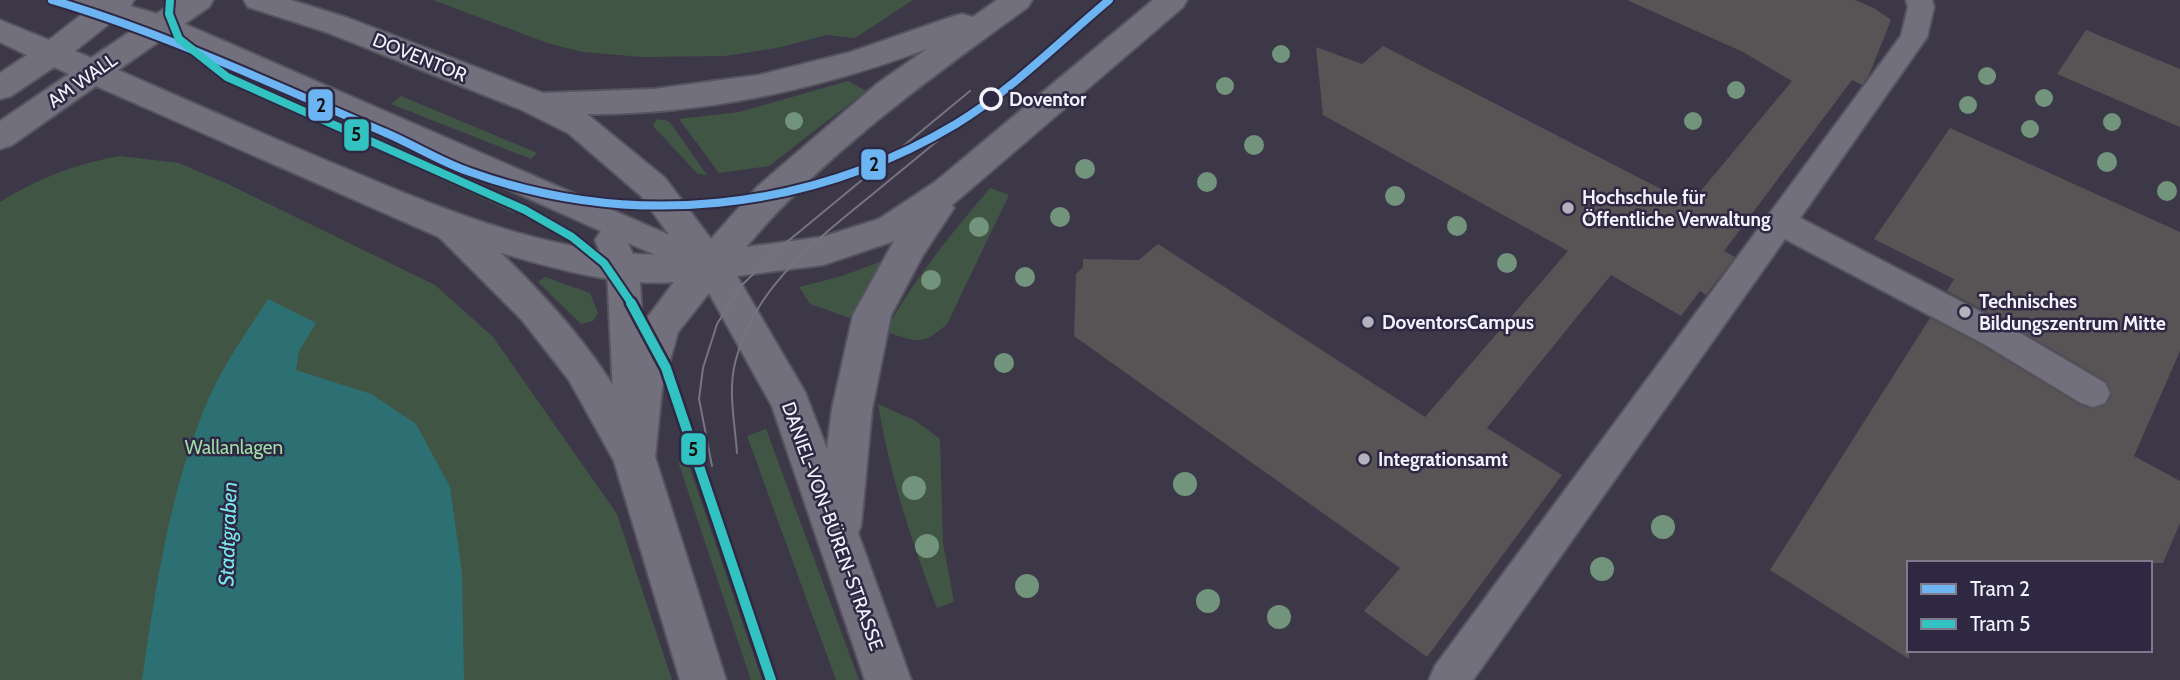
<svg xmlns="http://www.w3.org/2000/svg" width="2180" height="680" font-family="Cabin,sans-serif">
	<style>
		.green { fill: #415545 }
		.water { fill: #2d7074 }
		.building { fill: #585355 }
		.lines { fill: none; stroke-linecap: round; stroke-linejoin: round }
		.service-casing { stroke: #56545f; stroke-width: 4 }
		.secondary-casing { stroke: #56545f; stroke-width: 4 }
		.service { fill: #73707e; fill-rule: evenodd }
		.secondary { fill: #73707e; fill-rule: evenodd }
		.tram { stroke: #77747f; stroke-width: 2 }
		.tram-1-casing { stroke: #2f2843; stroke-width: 12 }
		.tram-2-far1-casing { stroke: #2f2843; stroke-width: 12 }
		.tram-2-casing { stroke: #2f2843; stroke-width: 15 }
		.tram-1 { stroke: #6db5f2; stroke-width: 8 }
		.tram-2-far1 { stroke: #33c2c2; stroke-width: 8 }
		.tram-2 { stroke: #33c2c2; stroke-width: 10 }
		.tree { fill: #72937c }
		.stop-dot { fill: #2f2843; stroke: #f4f2fd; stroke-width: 3.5 }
		.poi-dot { fill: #b4b1be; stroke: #2f2843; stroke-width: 2.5 }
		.labels { text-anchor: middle; stroke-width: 5; stroke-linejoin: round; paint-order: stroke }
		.street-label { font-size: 19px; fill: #f4f2fd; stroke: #2f2843 }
		.stop-label { font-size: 19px; font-weight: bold; fill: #f4f2fd; stroke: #2f2843; text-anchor: start }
		.poi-label { font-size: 19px; font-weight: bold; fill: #f4f2fd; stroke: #2f2843; text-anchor: start }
		.park-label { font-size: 19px; fill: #9fdea6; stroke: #2f2843 }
		.water-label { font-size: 21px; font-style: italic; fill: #7ae8ee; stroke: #2f2843 }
		.line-badge { stroke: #2f2843; stroke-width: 2.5 }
		.pale-badge-label { font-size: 19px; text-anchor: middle; font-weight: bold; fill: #111 }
	</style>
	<rect width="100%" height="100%" fill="#3c3848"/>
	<g class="green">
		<path d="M433,0h480l-58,38 -28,-3 -50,13 -52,8 -83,1 -59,-5 -36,-9z"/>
		<path d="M848,81l18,10 -97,75 -50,7 -40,-54 60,-7z"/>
		<path d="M401,96l136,57 -6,6 -140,-55z"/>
		<path d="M300,108l219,100 -5,5 -219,-101z"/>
		<path d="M657,119l12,2 38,54 -9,-1 -45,-48z"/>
		<path d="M120,156l59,7 51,22 205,100 58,52 124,177 55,166h-672v-478c39,-24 75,-38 120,-46z"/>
		<path d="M990,188l19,7 -62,129c-26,23 -30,17 -62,8 29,-53 66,-98 105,-144z"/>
		<path d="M885,260l-19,28 -16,30 -40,-14 -11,-17 43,-11z"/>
		<path d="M545,277l45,16 8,20 -5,8 -12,3 -43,-42z"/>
		<path d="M878,404l38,17 24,18 3,104 11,59 -17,6c-26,-67 -47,-133 -59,-204z"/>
		<path d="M766,429l93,251h-23l-89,-244z"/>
		<path d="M686,457l76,223h-11l-73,-219z"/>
	</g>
	<path class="water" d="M268,299l48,24 -17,28 -3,19 75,24 45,30 34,63 12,86 2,107h-322c14,-96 28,-190 66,-280 15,-35 39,-68 60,-101z"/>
	<g class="building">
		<path d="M1627,0h228l19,8 17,12 -22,55 -7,10 -10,-5 -128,171 11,6 -29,38 -6,-4 -19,25 -70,-41 -124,153 75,47 -135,182 -63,-46 36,-43 -326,-232 2,-62 7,-7v-8l56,1 19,-16 267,173 143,-166 -245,-136 -7,-68 46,17 21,-18 307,158 102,-123 -49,-29z"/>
		<path d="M2086,30l94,39v58l-123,-53z"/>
		<path d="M1950,128l230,104v119l-46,105 46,25v42l-17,40h-254v96l-139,-89 160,-252 53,28 97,59 12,4 14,-4 6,-11 -6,-13 -97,-57 -62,-33 7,-12 -80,-40z"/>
	</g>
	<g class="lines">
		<defs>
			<g id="service">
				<path d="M68,0h42l61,18 549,239 5,9 -5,9 -11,3 -81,-35 11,25 9,146 -5,10 -12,5 -12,-5 -5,-10 -7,-146 -12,-28 6,-9 -448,-201 -81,-24z"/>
				<path d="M1906,0h26l2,7 -7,30 -127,181 208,108 97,57 5,10 -5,10 -12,4 -12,-4 -97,-59 -199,-105 -312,441h-44l6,-14 466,-630 7,-29z"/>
			</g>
			<path id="secondary" d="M100,0h34l-4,7 -55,44 16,7 86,-58h36l-4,7 -91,63c75,33 149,66 224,97 107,45 222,94 341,87l-42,-58 -73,-63 -46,-23 -196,-78 -78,-25 -4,-7h47l57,18 195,75 111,-4 105,-14 92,-23 100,-35 11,-3 11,3 24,-17h35l-4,7c-100,73 -202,145 -282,240l76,-10 57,-18 56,-37 218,-182h34l-4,7 -231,198 2,3 -31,47 -32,60 -19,94 -11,117 -3,7 53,147h-46l-93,-274 -63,-113 -31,39 -16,56 -7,69 71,223h-46l-66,-219 -45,-81 -47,-60 -83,-83 -343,-151 -84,59 -12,4v-28l69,-47 -15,-7 -43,29 -11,3v-26l27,-18 -27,-13v-22l49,20zM927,49l-49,34 -120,103 -47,53 -46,-61 -78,-64c115,1 233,-25 340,-65zM894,241l-41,74 -21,94 -5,40 -22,-57 -68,-116 86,-11zM501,253c57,16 113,33 173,29l-33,44 -20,72c-33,-55 -74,-100 -120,-145z"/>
		</defs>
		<use href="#service" class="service-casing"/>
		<use href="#secondary" class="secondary-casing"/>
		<use href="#service" class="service"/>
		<use href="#secondary" class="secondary"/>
		<g class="tram">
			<path d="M737,453c-2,-29 -9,-61 -2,-90 17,-75 83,-124 139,-170 34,-28 68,-56 103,-84"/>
			<path d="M712,466l-13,-67 4,-31 14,-44 25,-39 40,-39 188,-155"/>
		</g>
		<defs>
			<path id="tram-1" d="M52,0c115,34 224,86 334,133 28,12 55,29 84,39 161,58 339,40 486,-48 56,-34 103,-82 153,-124"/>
			<path id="tram-2-far1" d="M170,0l-1,14 10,25 48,38 298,133 47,27 32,26 28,41"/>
			<path id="tram-2" d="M631,303l35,65 105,312"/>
		</defs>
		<use href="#tram-1" class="tram-1-casing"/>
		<use href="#tram-2-far1" class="tram-2-far1-casing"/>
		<use href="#tram-2" class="tram-2-casing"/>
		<use href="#tram-1" class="tram-1"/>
		<use href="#tram-2-far1" class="tram-2-far1"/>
		<use href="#tram-2" class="tram-2"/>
	</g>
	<g class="tree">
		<circle cx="1281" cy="54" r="9"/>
		<circle cx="1987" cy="76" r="9"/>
		<circle cx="1225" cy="86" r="9"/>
		<circle cx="1736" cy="90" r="9"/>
		<circle cx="2044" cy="98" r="9"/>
		<circle cx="1968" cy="105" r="9"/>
		<circle cx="794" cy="121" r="9"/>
		<circle cx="1693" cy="121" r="9"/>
		<circle cx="2112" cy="122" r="9"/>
		<circle cx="2030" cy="129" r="9"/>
		<circle cx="1254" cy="145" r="10"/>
		<circle cx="2107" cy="162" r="10"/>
		<circle cx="1085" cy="169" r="10"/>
		<circle cx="1207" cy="182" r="10"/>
		<circle cx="2167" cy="191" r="10"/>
		<circle cx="1395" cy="196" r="10"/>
		<circle cx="1060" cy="217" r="10"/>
		<circle cx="1457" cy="226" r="10"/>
		<circle cx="979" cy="227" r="10"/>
		<circle cx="1507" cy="263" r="10"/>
		<circle cx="1025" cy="277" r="10"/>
		<circle cx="931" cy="280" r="10"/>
		<circle cx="1004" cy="363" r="10"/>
		<circle cx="1185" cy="484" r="12"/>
		<circle cx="914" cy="488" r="12"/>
		<circle cx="1663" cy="527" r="12"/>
		<circle cx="927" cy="546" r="12"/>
		<circle cx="1602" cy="569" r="12"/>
		<circle cx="1027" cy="586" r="12"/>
		<circle cx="1208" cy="601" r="12"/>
		<circle cx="1279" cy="617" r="12"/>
	</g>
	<circle class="stop-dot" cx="991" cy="99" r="10"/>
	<g class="poi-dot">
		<circle cx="1568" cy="208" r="7"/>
		<circle cx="1965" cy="312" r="7"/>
		<circle cx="1368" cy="322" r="7"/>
		<circle cx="1364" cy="459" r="7"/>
	</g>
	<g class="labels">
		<g class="street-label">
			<text transform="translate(420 57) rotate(22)" y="7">DOVENTOR</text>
			<text transform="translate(82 80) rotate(-35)" y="7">AM WALL</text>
			<text transform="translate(833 526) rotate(70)" y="7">DANIEL-VON-BÜREN-STRASSE</text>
		</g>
		<g class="stop-label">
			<text x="1009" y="106">Doventor</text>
		</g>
		<g class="poi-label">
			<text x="1582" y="204">Hochschule für<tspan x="1582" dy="22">Öffentliche Verwaltung</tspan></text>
			<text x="1979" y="308">Technisches<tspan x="1979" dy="22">Bildungszentrum Mitte</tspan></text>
			<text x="1382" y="329">DoventorsCampus</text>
			<text x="1378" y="466">Integrationsamt</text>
		</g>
		<g class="park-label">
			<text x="234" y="454">Wallanlagen</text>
		</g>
		<g class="water-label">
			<text transform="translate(228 534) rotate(-88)" y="7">Stadtgraben</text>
		</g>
	</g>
	<g class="line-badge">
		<rect x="307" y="88" width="27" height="34" rx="7" fill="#6db5f2"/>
		<rect x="343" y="118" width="27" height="34" rx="7" fill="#33c2c2"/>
		<rect x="860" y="148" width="27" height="33" rx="7" fill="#6db5f2"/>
		<rect x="680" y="432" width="27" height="34" rx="7" fill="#33c2c2"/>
	</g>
	<g class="pale-badge-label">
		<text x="321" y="112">2</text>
		<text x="356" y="141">5</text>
		<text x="874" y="171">2</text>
		<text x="693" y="456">5</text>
	</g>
	<rect x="1907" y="561" width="245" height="91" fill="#2f2843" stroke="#7e798d" stroke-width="2"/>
	<rect x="1921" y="584" width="35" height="10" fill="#6db5f2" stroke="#7e798d" stroke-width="2"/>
	<text x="1970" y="596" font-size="21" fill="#f4f2fd">Tram 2</text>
	<rect x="1921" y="619" width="35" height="10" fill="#33c2c2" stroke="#7e798d" stroke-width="2"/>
	<text x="1970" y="631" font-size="21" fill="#f4f2fd">Tram 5</text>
</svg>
